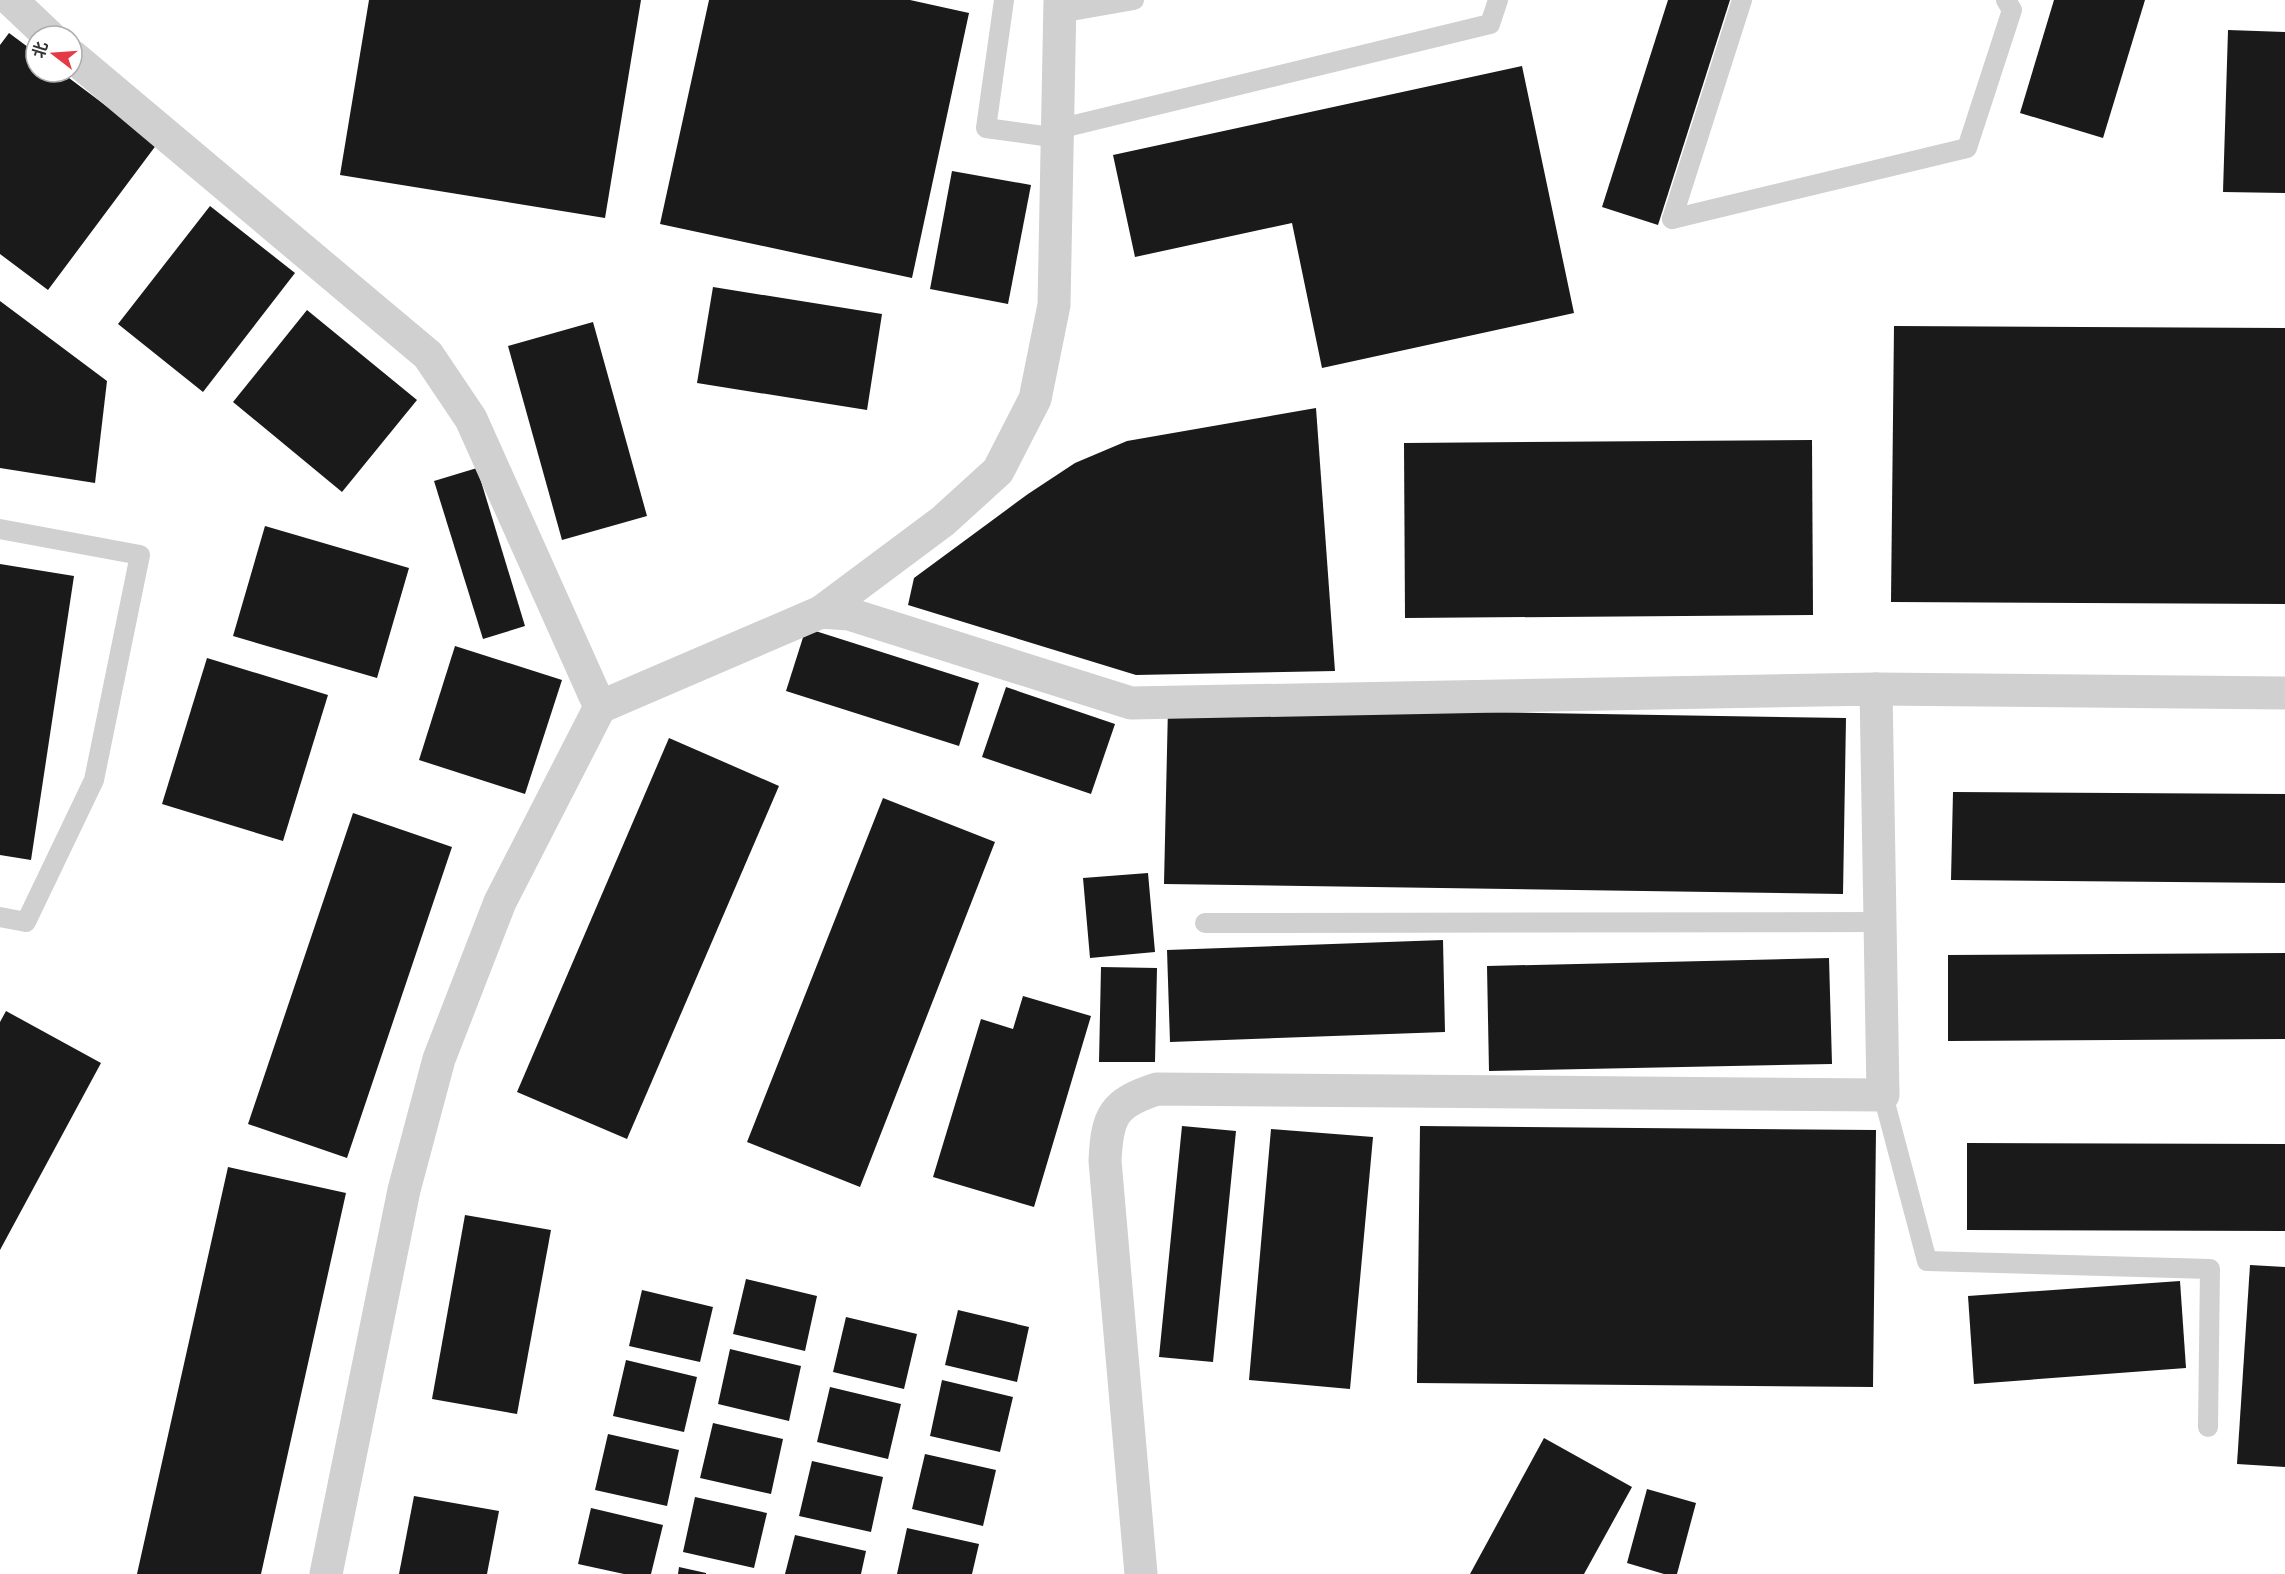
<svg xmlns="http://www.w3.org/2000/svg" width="2285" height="1574" font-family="Overpass,'Noto Sans SC',sans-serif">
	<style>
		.building { fill: #1a1a1a }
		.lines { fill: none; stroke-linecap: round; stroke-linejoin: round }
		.service { stroke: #d0d0d0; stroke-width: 20 }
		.minor { stroke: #d0d0d0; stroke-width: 33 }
	</style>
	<rect width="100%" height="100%" fill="#fff"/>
	<g class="building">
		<path d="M369,0h272l-36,218 -265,-43z"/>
		<path d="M709,0h201l59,13 -57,265 -252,-54z"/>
		<path d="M1668,0h62l-72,225 -56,-18z"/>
		<path d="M2054,0h91l-42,138 -83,-25z"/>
		<path d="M2228,30l57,2v161l-62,-1z"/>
		<path d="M9,33l27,20v19h25l96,72 -109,146 -48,-36v-209z"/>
		<path d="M1522,66l52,247 -252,55 -30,-145 -157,34 -22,-102z"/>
		<path d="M952,171l79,14 -23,119 -78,-15z"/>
		<path d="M210,206l85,67 -92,119 -85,-68z"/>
		<path d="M713,287l169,27 -15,96 -170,-27z"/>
		<path d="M0,301l107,80 -12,102 -95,-15z"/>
		<path d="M307,310l110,90 -75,92 -109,-90z"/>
		<path d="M593,322l54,194 -85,24 -54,-194z"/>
		<path d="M1894,326l391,2v276l-394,-2z"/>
		<path d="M1316,408l19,263 -199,4 -228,-70 6,-27 114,-84 47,-31 52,-22z"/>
		<path d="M1812,440l1,175 -408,3 -1,-175z"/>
		<path d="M477,468l48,158 -42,13 -49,-158z"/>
		<path d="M265,526l144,42 -32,110 -144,-42z"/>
		<path d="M0,564l74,12 -43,284 -31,-5z"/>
		<path d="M806,628l173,55 -20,63 -173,-55z"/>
		<path d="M455,646l107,34 -37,114 -106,-34z"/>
		<path d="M207,658l121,37 -45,146 -121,-37z"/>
		<path d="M1006,687l109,37 -24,70 -109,-37z"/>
		<path d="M1168,707l678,11 -3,176 -679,-10z"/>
		<path d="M669,738l110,48 -152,353 -110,-47z"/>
		<path d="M1953,792l332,2v89l-334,-3z"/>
		<path d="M883,798l112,44 -135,345 -113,-45z"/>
		<path d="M353,813l99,34 -105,311 -99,-34z"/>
		<path d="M1148,873l7,79 -65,6 -7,-80z"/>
		<path d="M1443,940l2,92 -275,10 -3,-92z"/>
		<path d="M2285,953v86l-337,2v-86z"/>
		<path d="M1829,958l3,106 -343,7 -2,-105z"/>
		<path d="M1101,967l56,1 -2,94h-56z"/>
		<path d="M1023,996l68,20 -57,191 -101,-30 48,-158 32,10z"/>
		<path d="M6,1011l95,52 -101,187v-228z"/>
		<path d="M1182,1126l54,5 -23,231 -54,-5z"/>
		<path d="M1420,1126l456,4 -3,257 -456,-4z"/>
		<path d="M1271,1129l102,8 -23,252 -101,-9z"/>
		<path d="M1967,1143l318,1v87l-318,-1z"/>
		<path d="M228,1167l118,26 -85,381h-124z"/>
		<path d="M465,1215l86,15 -34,184 -85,-15z"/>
		<path d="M2250,1265l35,2v200l-48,-3z"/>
		<path d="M746,1279l71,17 -12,55 -72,-17z"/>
		<path d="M2180,1281l6,87 -212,16 -6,-88z"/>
		<path d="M642,1290l71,17 -13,55 -71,-16z"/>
		<path d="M958,1310l71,17 -12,55 -72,-17z"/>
		<path d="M846,1317l71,17 -13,55 -71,-17z"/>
		<path d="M730,1349l71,17 -12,55 -71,-17z"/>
		<path d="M626,1360l71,17 -13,55 -71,-16z"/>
		<path d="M942,1380l71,17 -13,55 -70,-16z"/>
		<path d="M830,1387l71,17 -13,55 -71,-17z"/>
		<path d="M713,1423l70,16 -12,55 -71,-16z"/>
		<path d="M608,1434l71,16 -12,56 -72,-16z"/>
		<path d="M1544,1438l88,49 -48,87h-114z"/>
		<path d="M925,1454l71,16 -13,56 -71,-17z"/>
		<path d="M812,1461l71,16 -12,55 -72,-16z"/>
		<path d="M1647,1489l49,14 -19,71h-13l-37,-11z"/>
		<path d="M414,1496l85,15 -12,63h-88z"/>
		<path d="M695,1497l72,16 -13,55 -71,-16z"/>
		<path d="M591,1508l72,17 -12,49h-27l-46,-10z"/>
		<path d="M907,1528l72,16 -7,30h-75z"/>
		<path d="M795,1535l71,16 -5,23h-76z"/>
		<path d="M679,1567l27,6v1h-28z"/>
	</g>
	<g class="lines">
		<g class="service">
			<path d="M1004,0l-18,128 72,10"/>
			<path d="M1060,13l74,-13"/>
			<path d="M1058,129l432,-105 8,-24"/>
			<path d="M1672,219l295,-71 45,-138 -6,-10"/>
			<path d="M1672,219l70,-219"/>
			<path d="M0,529l140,26 -46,225 -68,142 -26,-5"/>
			<path d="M1205,923l675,-1"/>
			<path d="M1883,1095l44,166 283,8 -2,158"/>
		</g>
		<g class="minor">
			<path d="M11,0l38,36"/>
			<path d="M72,56l356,299 43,64 129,288 -100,195 -61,157 -35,131 -78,384"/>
			<path d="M821,612l122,-91 55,-50 37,-72 19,-94 6,-305"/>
			<path d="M1876,689l409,4"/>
			<path d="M600,707l221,-95 28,2 282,89 745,-14 7,406 -726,-6c-44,14 -50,27 -52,72l36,413"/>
		</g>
	</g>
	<g transform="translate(54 54) rotate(287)"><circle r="28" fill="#ffffff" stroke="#adadad" stroke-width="1.5"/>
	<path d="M0-4.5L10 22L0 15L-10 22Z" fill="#e63946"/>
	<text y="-9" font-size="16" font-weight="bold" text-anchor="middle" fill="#333333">北</text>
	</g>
</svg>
